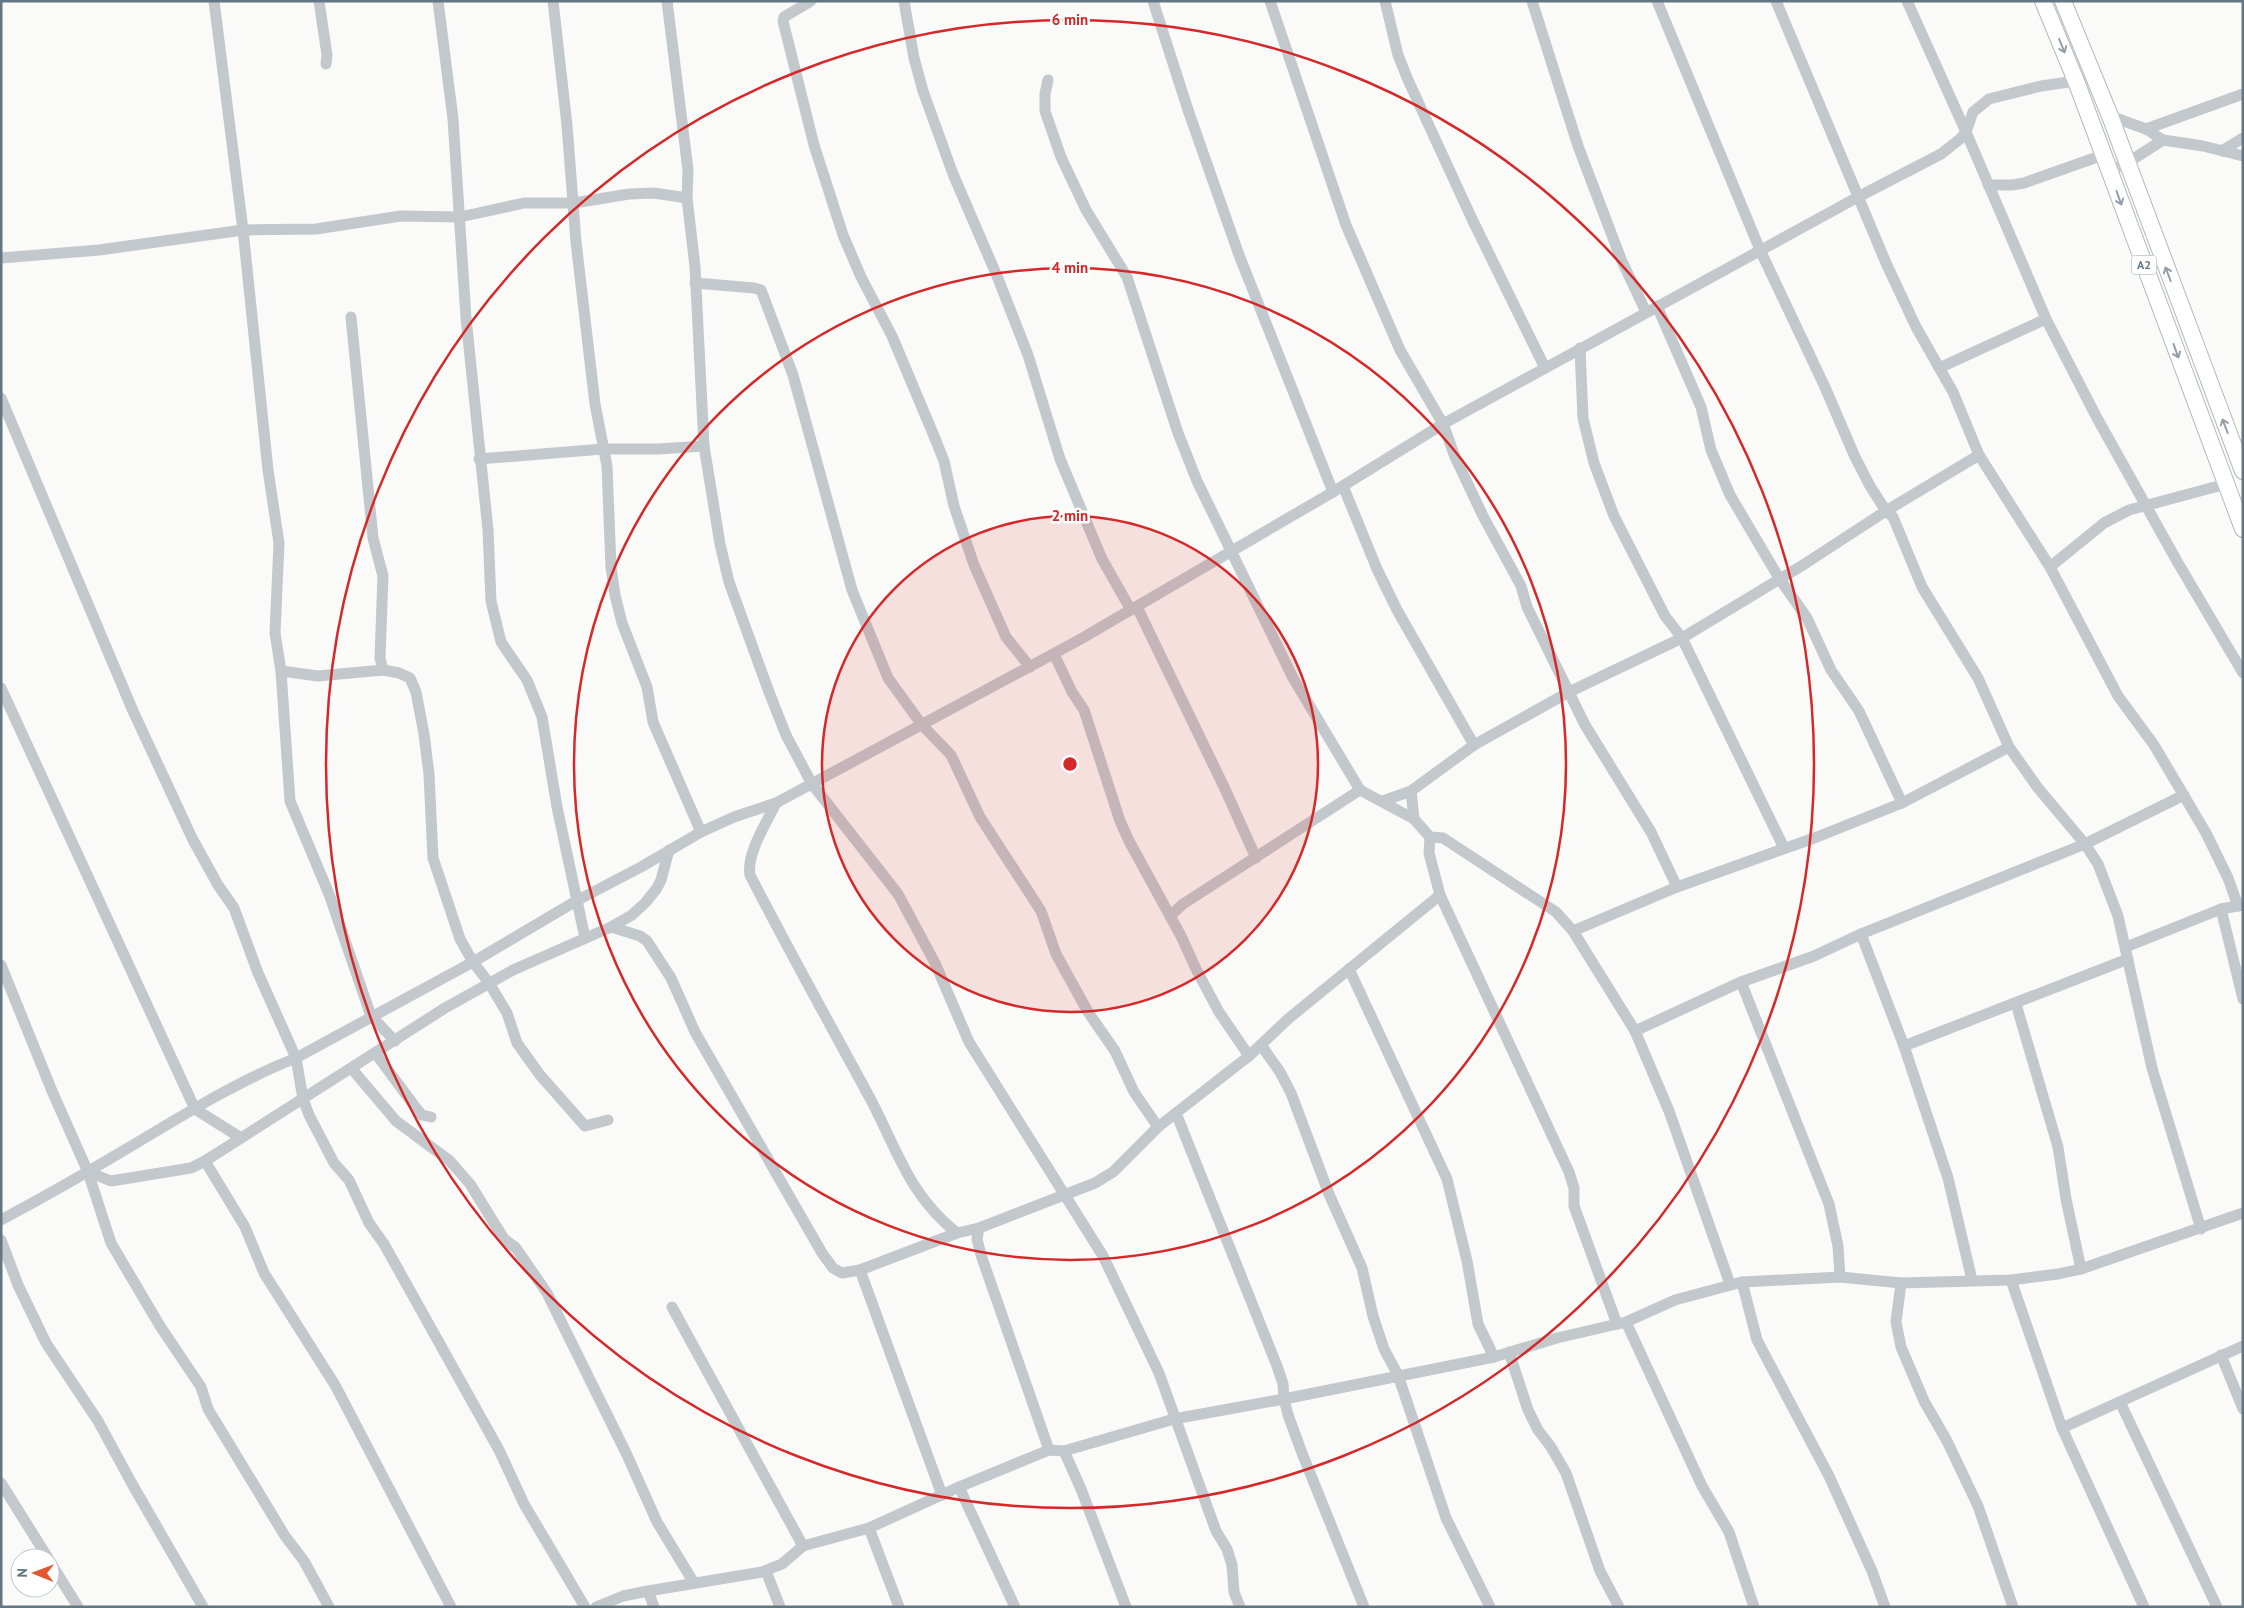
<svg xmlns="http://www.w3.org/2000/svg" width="2244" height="1608" font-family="'PT Sans',sans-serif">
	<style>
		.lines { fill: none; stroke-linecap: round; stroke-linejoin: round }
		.highway-casing { stroke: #b4b9bd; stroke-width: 18 }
		.minor { stroke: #c3c8cc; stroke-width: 11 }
		.highway { stroke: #fff; stroke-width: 16 }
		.oneway { stroke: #939fa8 }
		.ring { fill: none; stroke: #d62828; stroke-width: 2.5 }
		.labels { text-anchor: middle; stroke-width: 5; stroke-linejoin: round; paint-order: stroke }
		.shield { fill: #fff; stroke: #939fa8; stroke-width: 1 }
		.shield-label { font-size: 12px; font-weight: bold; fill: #657683 }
		.centre { fill: #d62828; stroke: #fff; stroke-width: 2.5 }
		.ring-label { font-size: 15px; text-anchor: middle; font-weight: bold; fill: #d62828; stroke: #fff; stroke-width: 5; stroke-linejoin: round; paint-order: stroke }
	</style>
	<rect width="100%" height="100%" fill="#fafaf8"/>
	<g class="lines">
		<defs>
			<g id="highway">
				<path d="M2043,1l33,80 167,448"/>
				<path d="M2063,1l47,115 133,355"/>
			</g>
		</defs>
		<use href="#highway" class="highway-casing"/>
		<g class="minor">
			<path d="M214,1l29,229 25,240 11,73 -4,90 6,38 9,130 39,93 42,122 24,25"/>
			<path d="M319,1l8,54 -1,9"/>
			<path d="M438,1l15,118 13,199 22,212 3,71 10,41 26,38 15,37 15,90 28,131"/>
			<path d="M553,1l14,124 9,117 19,162 12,62 4,101 4,28 7,28 25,64 6,35 48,110"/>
			<path d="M667,1l21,169 -1,28 8,69 9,179 16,98 9,38 40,110 17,43 26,49 86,110 37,69 34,79 134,214 56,117 57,158 11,18 5,16 2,27 6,15"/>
			<path d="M811,1l-27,16 -1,4 31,124 29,90 18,42 31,59 42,100 10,25 10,45 20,59 32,72 24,30"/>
			<path d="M904,1l10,57 9,33 30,83 44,102 31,79 32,104 42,100 29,51"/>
			<path d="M1153,1l35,109 51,145 94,237"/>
			<path d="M1270,1l76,224 54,125 43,74 12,33 28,59 38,70 6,21 58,118 66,107 26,55"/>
			<path d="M1385,1l13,54 10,25 64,139 73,149"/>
			<path d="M1532,1l46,145 43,113 25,53"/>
			<path d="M1657,1l103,249 64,135 31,72 15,29 16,25 7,6 29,70 56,91 31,69 29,41 47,56 13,20 20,52 34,152 49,161"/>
			<path d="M1776,1l110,262 30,64 37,65 26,63 71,112 68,129 36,49 52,88 22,45 10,28"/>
			<path d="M1907,1l59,131 80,187 51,99 81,145 65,110"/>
			<path d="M1048,80l-3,14v17l16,46 25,53 41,67 51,156 19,48 96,197 67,112 54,29 16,18 13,1 113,74 17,19 62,100 34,80 61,173"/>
			<path d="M2110,116l36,13 17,11 40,6 40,10"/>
			<path d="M2146,129l97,-35"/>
			<path d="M2222,151l21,-13"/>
			<path d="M2108,171l19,-8 36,-23"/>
			<path d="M1988,185h24l12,-2 79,-28"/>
			<path d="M1,258l98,-8 144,-20 73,-1 85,-13 59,1 64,-14h50l55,-9 25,-1 33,5"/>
			<path d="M695,283l59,5 7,2 32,85 59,215 36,88 34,47 29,30 29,62 61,94 15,43 32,58 27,39 19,41 24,35"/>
			<path d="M1657,306l44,101 10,43 19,45 49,83 28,40 24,52 28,41 43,92"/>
			<path d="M351,317l22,221 10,38 -3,82 3,12"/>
			<path d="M1580,348l3,70 11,45 20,53 51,100 17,22 102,210"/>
			<path d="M1939,368l107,-49"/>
			<path d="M1,398l132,313 60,129 25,45 16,23 24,65 38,85 7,41 6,16 25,48 15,17 20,43 15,21 115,206 25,54 61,103"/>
			<path d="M479,459l124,-10h55l46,-3"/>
			<path d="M1343,486l34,83 20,41 77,135"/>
			<path d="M2050,567l54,-44 25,-13 97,-26"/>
			<path d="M1137,607l88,182 31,69"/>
			<path d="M1054,654l18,38 12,18 36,111 9,20 52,95 15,33 23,43 30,44"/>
			<path d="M281,671l37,5 65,-6 16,3 11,5 6,14 8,42 5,40 4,84 27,81 13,23 16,21 18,30 10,30 23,32 45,51 23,-6"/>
			<path d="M1,688l194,421 46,29"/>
			<path d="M1411,791l3,28"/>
			<path d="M1383,801l28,-10 63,-46 95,-53 113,-54 121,-73 83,-54 93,-56"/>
			<path d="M776,803c-9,19 -30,51 -26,72 39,76 81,151 122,227 26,50 38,94 85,131"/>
			<path d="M1430,837l-1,16 11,42 129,277 5,16v18l43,118"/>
			<path d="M2221,909l22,90"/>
			<path d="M1170,916l13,-12 177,-114"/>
			<path d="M611,927l29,9 7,5 24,37 24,54 127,221 11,15 9,5 18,-3 97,-37 22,-5 116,-45 18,-11 45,-45 91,-71 39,-37 152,-124"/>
			<path d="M1573,931l104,-44 140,-50 85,-34 107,-56"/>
			<path d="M1861,934l43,112 44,132 24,102"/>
			<path d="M2126,947l95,-38 22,-4"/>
			<path d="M1,965l51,126 36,81 23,71 49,83 41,61 7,22 77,127 19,25 25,46"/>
			<path d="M1349,969l98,210 20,82 11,63 16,33"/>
			<path d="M1741,982l88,222 9,42 2,31"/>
			<path d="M2016,1004l42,143 8,52 15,70"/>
			<path d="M1635,1031l106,-49 73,-26 47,-22 224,-90 99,-49"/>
			<path d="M1261,1045l19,27 11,21 38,101 33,74 11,48 11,33 14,26 48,143 44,89"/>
			<path d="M1904,1046l224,-87"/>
			<path d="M376,1054l40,54 6,7 9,2"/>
			<path d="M352,1069l44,52 54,40 20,23 34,55 12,9 31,45 80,162 30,67 37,61"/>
			<path d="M1176,1113l101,253 6,18 1,15 210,-42 63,-19 69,-16 49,-22 67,-18 98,-5 61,6 110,-3 47,-6 23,-5 162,-56"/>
			<path d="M205,1161l40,66 19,46 71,112 116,222"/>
			<path d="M88,1172l23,9 80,-13 14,-7 240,-153 68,-38 98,-43 21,-12 14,-13 11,-14 4,-8 8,-30"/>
			<path d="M1,1220c43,-23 85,-47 127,-72 54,-32 109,-67 168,-90l177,-96 103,-61 65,-34 60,-35 33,-15 42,-14 303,-163 254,-148 110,-68 415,-227 83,-43 19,-15 6,-7 7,-20 16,-13 52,-13 35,-5"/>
			<path d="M979,1228l-2,11 4,16 68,195"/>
			<path d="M1,1240l17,45 28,58 52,78 33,61 72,125"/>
			<path d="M860,1270l82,225"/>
			<path d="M2011,1280l51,148 82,179"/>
			<path d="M1742,1282l15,58 72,136 43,95 13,36"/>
			<path d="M1901,1283l-5,39 5,25 23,54 23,40 31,65 35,101"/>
			<path d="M672,1307l131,239"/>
			<path d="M1626,1322l76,164 27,46 25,75"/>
			<path d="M1509,1352l19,58 10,20 13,17 15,26 34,98 19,36"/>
			<path d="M2221,1355l22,54"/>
			<path d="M2120,1402l97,205"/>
			<path d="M2062,1428l181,-82"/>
			<path d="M1064,1451l17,38 45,118"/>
			<path d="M1,1483l47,75"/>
			<path d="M959,1487l56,120"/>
			<path d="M869,1528l30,79"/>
			<path d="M50,1562l28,45"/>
			<path d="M766,1571l14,36"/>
			<path d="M648,1591l6,16"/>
			<path d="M596,1607l27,-11 25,-5 114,-19 20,-8 21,-18 66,-18 90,-41 90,-37 15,1 110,-32 110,-20 4,16 14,38 62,154"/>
		</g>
		<use href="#highway" class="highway"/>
	</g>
	<defs><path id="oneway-shaft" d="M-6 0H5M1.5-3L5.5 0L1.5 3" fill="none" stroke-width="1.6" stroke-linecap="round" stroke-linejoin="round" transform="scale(1.25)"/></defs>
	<g class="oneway">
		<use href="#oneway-shaft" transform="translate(2062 46) rotate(68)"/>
		<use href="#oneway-shaft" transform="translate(2119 198) rotate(70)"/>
		<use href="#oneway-shaft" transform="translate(2168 274) rotate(-111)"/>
		<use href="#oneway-shaft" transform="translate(2176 351) rotate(70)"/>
		<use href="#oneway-shaft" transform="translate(2225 426) rotate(-111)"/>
	</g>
	<circle cx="1070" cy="764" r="248" fill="#d62828" fill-opacity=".12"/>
	<g class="ring">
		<circle cx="1070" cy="764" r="248"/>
		<circle cx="1070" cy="764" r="496"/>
		<circle cx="1070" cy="764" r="744"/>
	</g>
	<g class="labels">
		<rect class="shield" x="2131.5" y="255.5" width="25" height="19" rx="4"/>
		<g class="shield-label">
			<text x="2144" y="269">A2</text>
		</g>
	</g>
	<circle cx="1070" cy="764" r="8" class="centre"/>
	<g class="ring-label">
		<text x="1070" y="25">6 min</text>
		<text x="1070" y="273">4 min</text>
		<text x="1070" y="521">2 min</text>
	</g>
	<rect width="2244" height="1608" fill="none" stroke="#657683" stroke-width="5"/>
	<g transform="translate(35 1573) rotate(271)"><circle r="24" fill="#ffffff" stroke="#c1c8cd"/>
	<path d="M0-4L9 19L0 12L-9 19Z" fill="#e4572e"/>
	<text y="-8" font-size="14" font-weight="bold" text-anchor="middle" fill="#657683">N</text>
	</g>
</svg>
